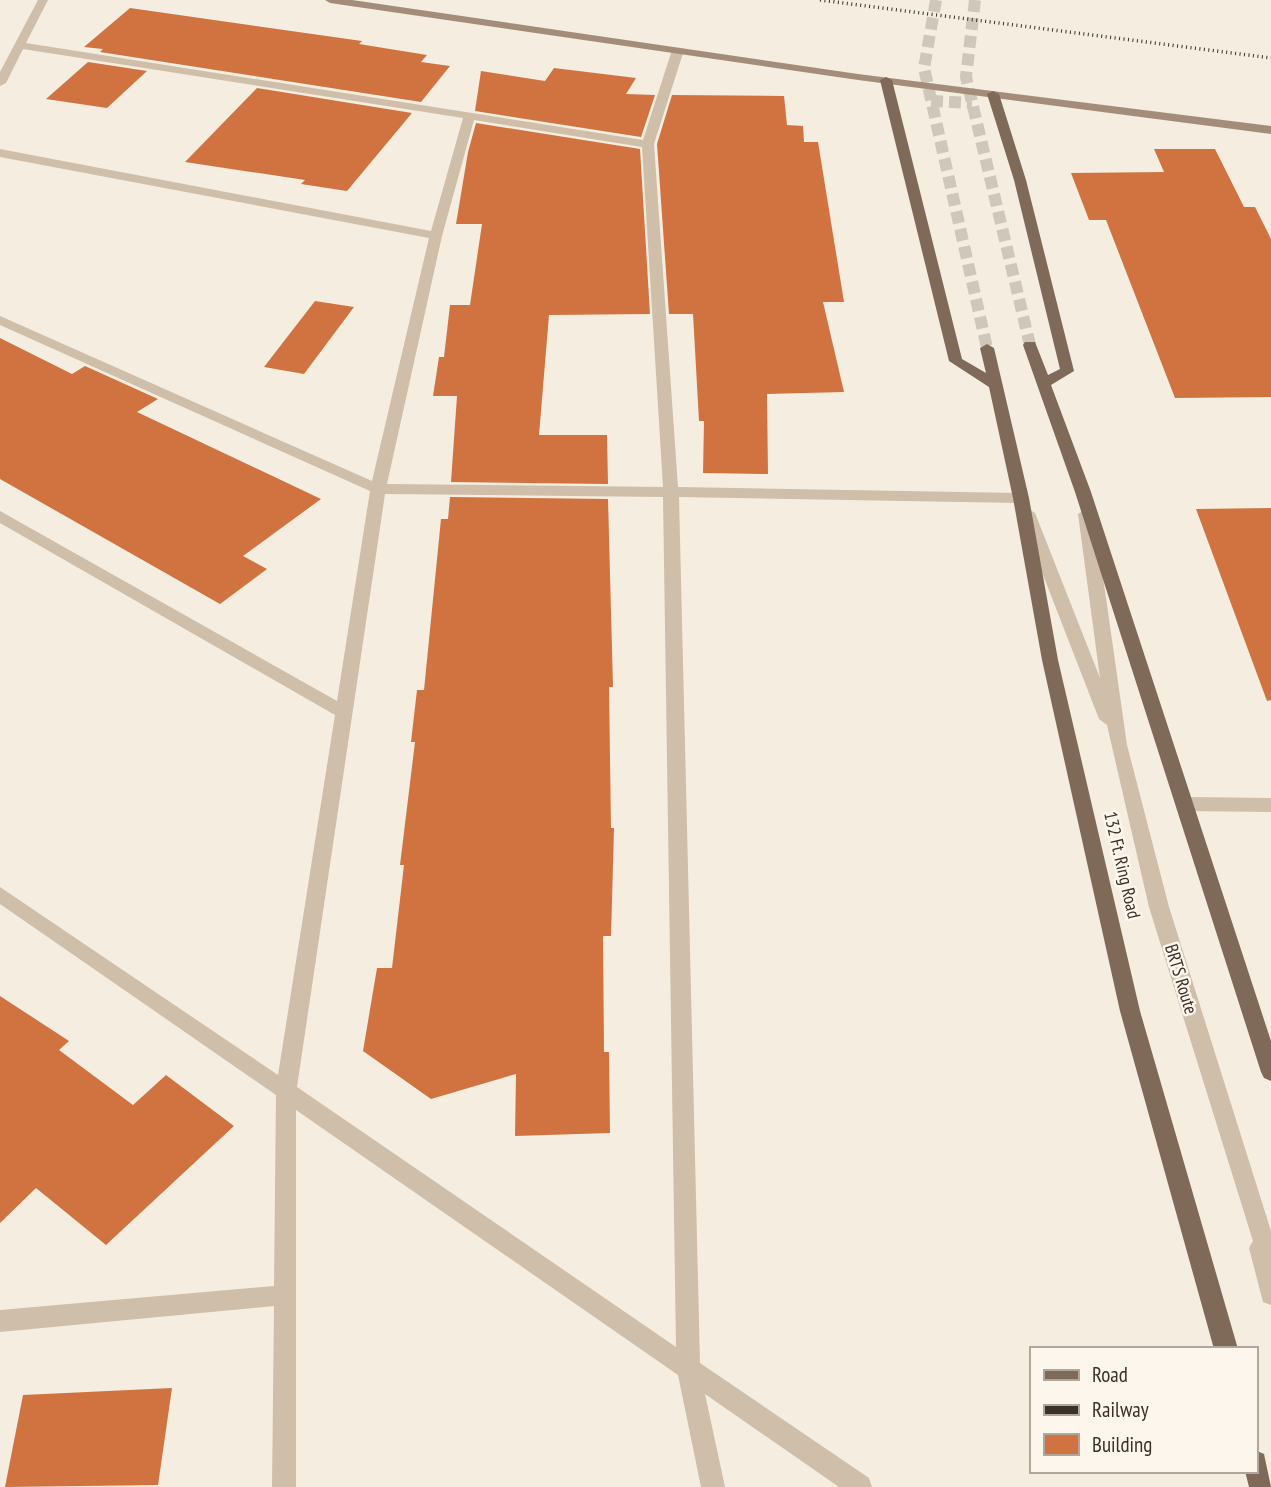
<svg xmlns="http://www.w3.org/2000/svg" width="1271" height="1487" font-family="'PT Sans Narrow',sans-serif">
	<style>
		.building { fill: #d17341 }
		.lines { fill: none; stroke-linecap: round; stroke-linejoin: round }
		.primary-tunnel { stroke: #d0c7bb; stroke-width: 12; stroke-dasharray: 12 6; stroke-linecap: butt }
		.lane { fill: #cfbea9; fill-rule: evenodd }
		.street { fill: #cfbea9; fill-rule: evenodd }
		.secondary { fill: #a38d7a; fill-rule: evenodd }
		.primary { fill: #7f6a59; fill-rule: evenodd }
		.rail { stroke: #3c312a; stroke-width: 3.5; stroke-dasharray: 1 3.5; stroke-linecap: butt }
		.labels { text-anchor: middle; stroke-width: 5; stroke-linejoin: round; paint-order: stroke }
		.street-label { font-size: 18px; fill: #3c312a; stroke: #fcf6ec }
	</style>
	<rect width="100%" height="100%" fill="#f5eddf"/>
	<g class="building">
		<path d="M130,8l232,33 -3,3 68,11 -6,7 29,4 -29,36 -321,-50 3,-3 -19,-2z"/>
		<path d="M88,62l59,9 -40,37 -61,-9z"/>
		<path d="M554,68l82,10 -10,16 29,1 -14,42 -166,-26 6,-40 64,10z"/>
		<path d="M257,88l155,25 -65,78 -46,-7 4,-4 -120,-18z"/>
		<path d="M672,95l112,1 3,29 16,1 1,16h14l26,160h-21l21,90 -77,2 1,80 -65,-1 1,-52h-5l-6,-107h-24l-12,-170z"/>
		<path d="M476,123l164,26 10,165 -101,1 -10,120h68l1,49 -157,-2 6,-86h-24l6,-39h5l6,-52h20l12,-81h-26l12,-72z"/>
		<path d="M1154,149h61l29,58h11l16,32v158l-96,1 -69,-178h-17l-18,-47 93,-1z"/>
		<path d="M315,301l39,6 -50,67 -40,-7z"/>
		<path d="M0,338l72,36 13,-8 73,33 -21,13 184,87 -78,57 24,13 -47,35 -220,-125z"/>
		<path d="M450,497l158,2 5,188h-4l2,141h3l-3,108h-8l1,116h5l1,81 -95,3 1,-62 -85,25 -68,-48 14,-83h15l12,-103h-4l15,-123h-4l6,-52h7l17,-171h7z"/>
		<path d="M1271,508v192l-4,1 -71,-192z"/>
		<path d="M0,996l69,45 -10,9 74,55 33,-30 68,51 -128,119 -70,-57 -36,35z"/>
		<path d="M172,1388l-14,97 -153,2 18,-92z"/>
	</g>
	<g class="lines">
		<g class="primary-tunnel">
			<path d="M936,0l-12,68 63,280"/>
			<path d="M975,0l-9,77 64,268"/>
			<path d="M931,101l41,2"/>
		</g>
		<path class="lane" d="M1027,508l8,5 65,165 -22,-164 8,-5 8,5 33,231 42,162 102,324v74l-8,-3 -14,-54 4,-7 -104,-334 -42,-182 -8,-6 -80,-206z"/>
		<g class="street">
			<path d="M38,0h10l-22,43 617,97 29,-90 10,-2 2,2 -30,94 24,343 343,6 8,5 -8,5 -342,-6 21,866 169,115 3,9h-33l-134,-93 20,93h-24l-23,-112 -382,-265v377h-24l2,-181 -274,26v-22l274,-24 2,-191 -276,-191v-17l278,188 57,-360 -335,-192v-12l337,190 33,-210 -370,-166v-9l372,165 57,-243 -429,-81v-8l431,82 32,-113 -440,-69 -17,34 -6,3v-14zM474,120l168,27 21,340 -276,-3 55,-248zM385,494l278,3 13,850 -379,-260z"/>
			<path d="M1185,797l86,1v14l-86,-1 -6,-2 -3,-5 3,-5z"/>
		</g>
		<path class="secondary" d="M325,0h27l506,74 413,52v8l-413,-54 -528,-77z"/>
		<g class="primary">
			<path d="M886,77l6,3 70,279 24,14 -6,-25 7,-4 7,4 35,150 29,162 82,351 98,338h-24l-94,-338 -78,-351 -29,-162 -24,-111 -40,-26 -69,-281z"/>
			<path d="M993,91l6,3 27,86 48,191 -23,14 40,107 180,549v40l-7,-3 -3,-6 -186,-580 -52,-147 2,-3h10l13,33 12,-6 -46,-189 -27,-86z"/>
			<path d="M1255,1450l9,4 7,33h-22l-4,-16h10z"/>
		</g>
		<path class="rail" d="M820,0l451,58"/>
	</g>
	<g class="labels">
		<g class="street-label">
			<text transform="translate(1122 865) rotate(77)" y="6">132 Ft. Ring Road</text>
			<text transform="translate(1181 979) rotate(73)" y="6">BRTS Route</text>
		</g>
	</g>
	<rect x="1030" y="1347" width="228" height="126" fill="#fcf6ec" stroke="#afa79e" stroke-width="2"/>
	<rect x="1044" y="1370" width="35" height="10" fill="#7f6a59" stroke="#afa79e" stroke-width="2"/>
	<text x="1092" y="1382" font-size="21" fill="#3c312a">Road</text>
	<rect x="1044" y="1405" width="35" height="10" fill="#3c312a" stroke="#afa79e" stroke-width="2"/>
	<text x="1092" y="1417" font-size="21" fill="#3c312a">Railway</text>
	<rect x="1044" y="1434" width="35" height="21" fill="#d17341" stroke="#afa79e" stroke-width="2"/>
	<text x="1092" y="1452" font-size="21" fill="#3c312a">Building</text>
</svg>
